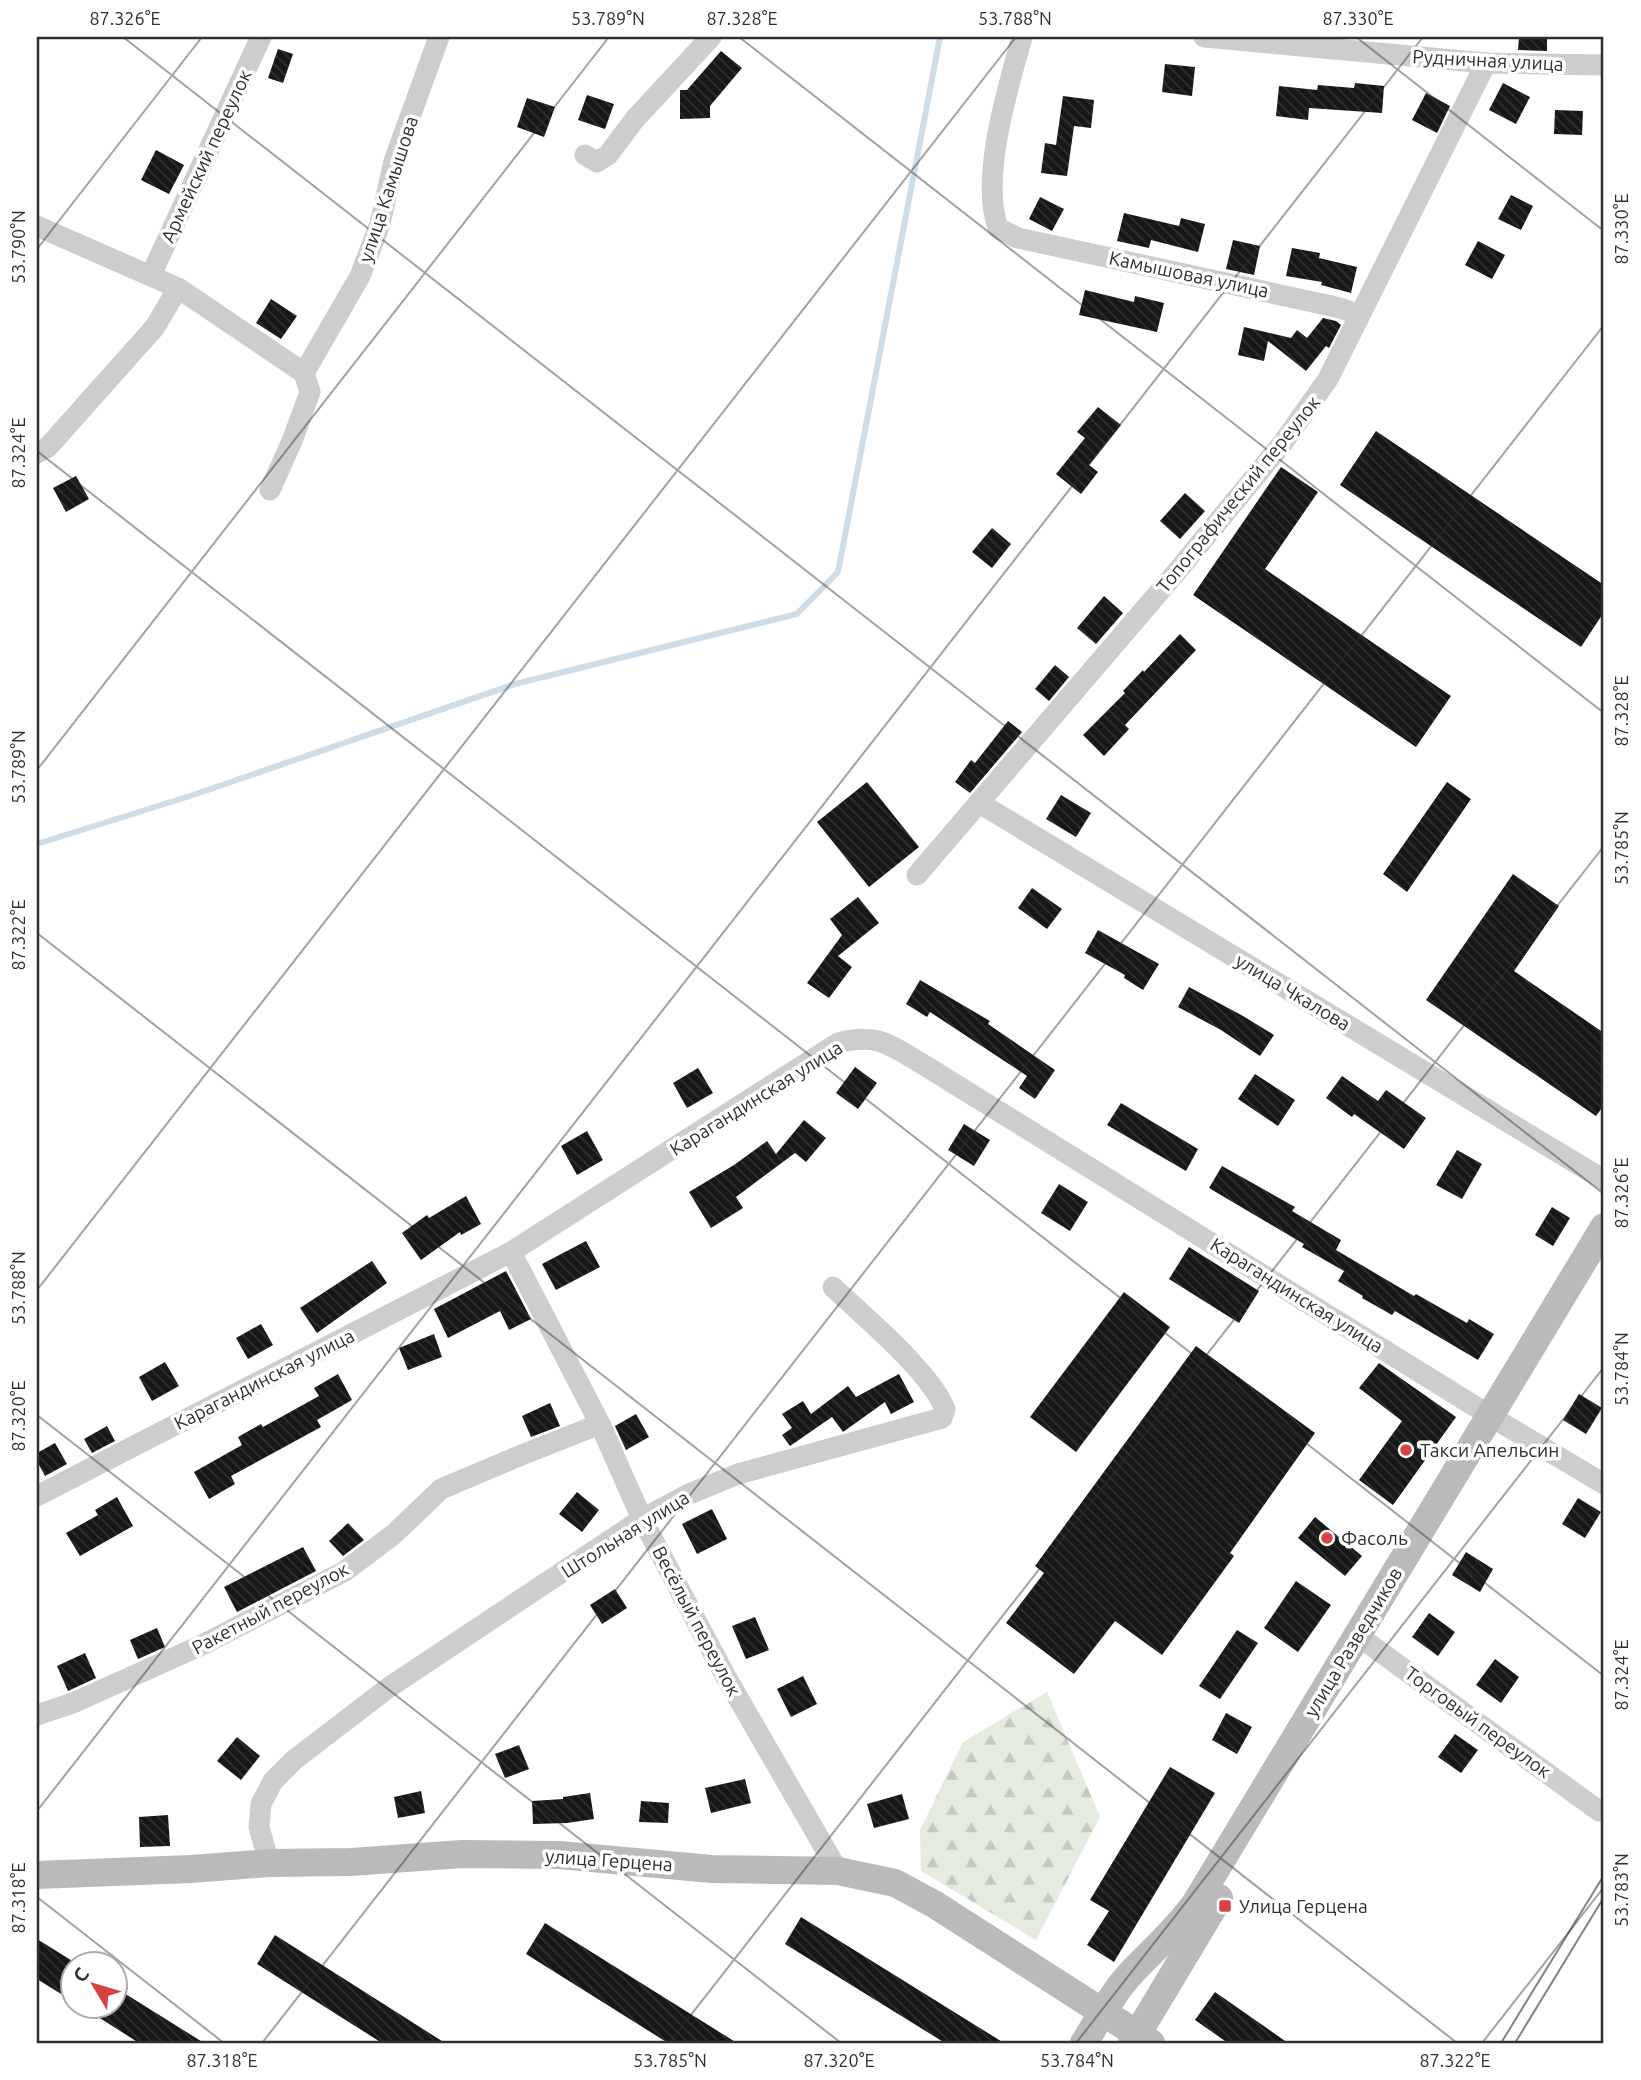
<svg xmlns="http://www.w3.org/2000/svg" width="1641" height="2080" font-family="Ubuntu,sans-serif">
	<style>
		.forest { fill: url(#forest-firs) }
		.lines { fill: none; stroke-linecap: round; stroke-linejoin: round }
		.stream { stroke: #cddde9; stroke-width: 6 }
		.building { fill: url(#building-back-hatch) }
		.street { stroke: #cdcdcd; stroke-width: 21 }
		.secondary { stroke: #bababa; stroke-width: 28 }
		.tram { stroke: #858585; stroke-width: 2 }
		.ticks { fill: none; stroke: #303030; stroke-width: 2; stroke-opacity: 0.45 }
		.poi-dot { fill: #d64245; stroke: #fff; stroke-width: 2.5 }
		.labels { text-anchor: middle; stroke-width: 7; stroke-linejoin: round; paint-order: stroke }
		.street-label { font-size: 19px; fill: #303030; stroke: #fff }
		.poi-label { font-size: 19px; fill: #303030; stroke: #fff; text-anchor: start }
		.neatline { fill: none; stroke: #303030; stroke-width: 2.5 }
		.ticks-label { font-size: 18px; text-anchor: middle; fill: #303030 }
	</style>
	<defs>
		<pattern id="forest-firs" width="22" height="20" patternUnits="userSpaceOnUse" patternTransform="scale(1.75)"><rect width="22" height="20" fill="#e5ebdf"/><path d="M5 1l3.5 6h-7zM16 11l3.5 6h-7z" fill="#c5cac0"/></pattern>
		<pattern id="building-back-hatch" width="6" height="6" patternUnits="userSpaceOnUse" patternTransform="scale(1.75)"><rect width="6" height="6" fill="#171717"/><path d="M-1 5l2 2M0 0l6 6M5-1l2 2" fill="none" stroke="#303030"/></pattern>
	</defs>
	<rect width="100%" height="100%" fill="#fff"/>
	<path class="forest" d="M1047,1692l53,125 -64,123 -115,-69 -1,-41 43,-88z"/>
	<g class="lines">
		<path class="stream" d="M37,844l159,-50 319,-110 282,-70 41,-42 102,-535"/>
	</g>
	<g class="building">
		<path d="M1519,37h28v14l-29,-1z"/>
		<path d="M278,49l15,5 -10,29 -15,-5z"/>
		<path d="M721,51l21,17 -32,38v12l-30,1v-29h7z"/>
		<path d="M1165,64l30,3 -3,29 -30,-4z"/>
		<path d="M1355,83l29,3 -2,27 -73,-5 -1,12 -32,-4 3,-30 38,4 1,-5 36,3z"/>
		<path d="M1503,83l27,14 -14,27 -27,-14z"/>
		<path d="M1426,93l24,13 -13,27 -25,-13z"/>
		<path d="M587,95l27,9 -9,25 -27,-9z"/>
		<path d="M1063,96l31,4 -3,28 -17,-2 -7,50 -26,-3 4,-30 11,2z"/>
		<path d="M527,98l28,9 -11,30 -27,-10z"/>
		<path d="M1555,110l28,1 -1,24 -28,-1z"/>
		<path d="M156,150l28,15 -15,29 -28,-14z"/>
		<path d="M1511,195l22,11 -12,24 -23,-11z"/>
		<path d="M1040,197l24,12 -12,22 -23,-12z"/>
		<path d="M1124,213l55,13 2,-8 24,6 -7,28 -47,-12 -2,8 -32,-7z"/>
		<path d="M1233,240l27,6 -6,29 -28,-6z"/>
		<path d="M1478,241l27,14 -13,24 -27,-14z"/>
		<path d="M1292,248l28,5 -1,5 38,9 -6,26 -30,-8 1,-3 -36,-6z"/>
		<path d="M1085,290l49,12 1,-6 29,7 -7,29 -78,-17z"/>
		<path d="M271,299l26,17 -16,23 -25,-16z"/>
		<path d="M1323,318l13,3 5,4 -12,23 -3,-2 -20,25 -38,-30 -4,20 -26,-6 6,-28 47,11 6,-8 10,8z"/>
		<path d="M1098,407l23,18 -32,40 9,7 -17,22 -25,-20 29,-36 -8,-6z"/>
		<path d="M1376,431l228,154v27l-23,35 -241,-162z"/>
		<path d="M1281,467l37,25 -53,77 186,127 -35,51 -223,-152z"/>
		<path d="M76,476l13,23 -23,13 -13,-24z"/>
		<path d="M1185,493l20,18 -25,28 -20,-18z"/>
		<path d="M992,528l19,16 -19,24 -20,-16z"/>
		<path d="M1104,596l19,17 -27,31 -19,-16z"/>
		<path d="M1180,634l16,16 -71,75 4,4 -25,27 -21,-21 42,-42 -2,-2 20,-21 1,2z"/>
		<path d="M1055,665l14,12 -20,24 -14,-12z"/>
		<path d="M1008,721l14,11 -52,61 -15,-11 16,-22 4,3z"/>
		<path d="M867,782l52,65 -50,40 -52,-65z"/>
		<path d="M1447,782l24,17 -64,93 -24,-18z"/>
		<path d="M1061,795l30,18 -15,24 -30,-18z"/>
		<path d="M1513,874l46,32 -45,65 90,62v72l-8,11 -170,-116z"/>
		<path d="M1032,888l30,21 -15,20 -29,-21z"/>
		<path d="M858,897l21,26 -41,33 14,11 -23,31 -22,-15 35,-48 -12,-16z"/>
		<path d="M1098,930l61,34 -16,26 -19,-12 1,-3 -40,-22z"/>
		<path d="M920,980l70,41 -2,3 67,46 -20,29 -16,-11 8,-12 -97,-64 -3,5 -21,-13z"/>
		<path d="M1189,987l54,29 31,19 -14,21 -39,-26 -43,-23z"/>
		<path d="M855,1067l22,16 -19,26 -22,-16z"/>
		<path d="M698,1068l15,25 -26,15 -14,-25z"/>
		<path d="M1255,1074l40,26 -17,26 -40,-27z"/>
		<path d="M1342,1076l36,25 8,-11 40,28 -22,31 -50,-35 -2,3 -26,-19z"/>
		<path d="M1121,1103l77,46 -12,22 -79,-46z"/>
		<path d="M804,1120l22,18 -20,24 -11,-9 -59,44 7,11 -32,20 -22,-36 45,-27 33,-24 9,13z"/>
		<path d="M964,1124l26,16 -16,26 -26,-16z"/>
		<path d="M587,1131l16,29 -26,15 -16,-29z"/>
		<path d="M1457,1150l25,14 -20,35 -26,-14z"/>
		<path d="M1222,1166l73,41 -3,4 49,29 -5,10 78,46 2,-2 51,29 2,-4 25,15 -16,26 -83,-49 -3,4 -30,-17 1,-2 -25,-15 6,-10 -42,-24 2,-3 -95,-56z"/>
		<path d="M1059,1184l29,18 -18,29 -29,-18z"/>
		<path d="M466,1196l15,28 -20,11 -1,-3 -39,28 -19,-27 25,-18 2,3z"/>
		<path d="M1552,1207l18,11 -17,28 -18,-11z"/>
		<path d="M586,1241l14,26 -44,23 -14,-26z"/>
		<path d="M1189,1247l70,44 -20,32 -70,-44z"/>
		<path d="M372,1261l15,22 -70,50 -17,-25z"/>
		<path d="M506,1271l25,48 -22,11 -9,-19 -52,27 -14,-29z"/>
		<path d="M1124,1292l46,35 -94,125 -46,-35z"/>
		<path d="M261,1324l12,21 -25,14 -12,-21z"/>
		<path d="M434,1334l8,23 -34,13 -9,-22z"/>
		<path d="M1196,1346l119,87 -85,120 4,3 -72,99 -47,-34 -41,53 -68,-51 38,-50 -9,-7z"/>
		<path d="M165,1362l14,24 -27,15 -13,-24z"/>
		<path d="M1379,1363l77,54 -63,88 -34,-25 43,-59 -43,-33z"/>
		<path d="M338,1374l14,26 -35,20 4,7 -90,49 4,8 -26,15 -15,-27 48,-27 -4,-8 23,-13 2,3 56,-31 -5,-8z"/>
		<path d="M899,1374l15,28 -23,12 -6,-12 -42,30 -11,-15 -42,29 -8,-11 10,-7 -10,-14 21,-13 8,13 37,-28 8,11z"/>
		<path d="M1579,1394l23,14 -16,26 -23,-14z"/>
		<path d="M550,1403l10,23 -29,11 -9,-21z"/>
		<path d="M636,1414l13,23 -23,13 -11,-24z"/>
		<path d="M107,1426l8,15 -23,12 -8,-14z"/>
		<path d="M55,1443l12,21 -22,12 -8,-15v-8z"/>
		<path d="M577,1492l22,18 -17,22 -23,-18z"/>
		<path d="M117,1497l16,29 -53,30 -14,-23 32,-18 -3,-5z"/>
		<path d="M1578,1498l23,14 -16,26 -23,-14z"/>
		<path d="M712,1509l15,30 -30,15 -15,-30z"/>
		<path d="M1315,1517l47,39 -17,20 -47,-38z"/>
		<path d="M348,1523l16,17 -21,16 -14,-15z"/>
		<path d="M303,1547l13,24 -79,41 -13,-25z"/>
		<path d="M1466,1552l27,17 -13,23 -28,-17z"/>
		<path d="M1296,1581l35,24 -33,47 -34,-24z"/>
		<path d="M615,1589l12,19 -25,16 -12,-19z"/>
		<path d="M1429,1613l26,19 -17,24 -26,-19z"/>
		<path d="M755,1617l14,33 -23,9 -14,-33z"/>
		<path d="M157,1628l8,19 -27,12 -8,-19z"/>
		<path d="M1237,1630l21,13 -38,56 -21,-13z"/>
		<path d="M85,1653l11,25 -28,13 -11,-25z"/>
		<path d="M1495,1659l24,18 -18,26 -25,-18z"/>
		<path d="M803,1676l14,28 -26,13 -14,-28z"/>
		<path d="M1226,1713l26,14 -15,27 -25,-14z"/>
		<path d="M1455,1734l23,16 -17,23 -23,-16z"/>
		<path d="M237,1737l23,19 -19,24 -24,-19z"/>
		<path d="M519,1745l10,24 -24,9 -10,-24z"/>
		<path d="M1170,1767l45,26 -101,169 -27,-17 22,-34 -19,-11z"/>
		<path d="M745,1779l6,24 -40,10 -6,-25z"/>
		<path d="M421,1791l4,22 -27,5 -4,-21z"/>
		<path d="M590,1793l4,26 -27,4 -34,1 -1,-23 31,-2v-2z"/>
		<path d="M902,1794l7,25 -35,9 -7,-24z"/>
		<path d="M641,1801l28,2 -1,20 -29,-1z"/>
		<path d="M168,1815l2,31 -30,1 -1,-30z"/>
		<path d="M801,1917l203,126h-59l-160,-99z"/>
		<path d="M545,1923l192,120h-69l-142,-89z"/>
		<path d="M275,1935l170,108h-63l-125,-79z"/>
		<path d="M37,1939l37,23v40l-37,-23z"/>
		<path d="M116,1988l88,55h-65l-58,-37h35z"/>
		<path d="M1215,1992l73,51h-60l-33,-23z"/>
	</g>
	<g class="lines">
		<g class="street">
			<path d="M1022,37c-14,51 -42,140 -24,191l20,10 318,69 13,4 9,8"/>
			<path d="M1204,37l282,26 118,2"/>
			<path d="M585,155l12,7 11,-7 27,-36 76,-82"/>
			<path d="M37,226l141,62 126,85"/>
			<path d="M151,275l110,-238"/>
			<path d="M37,453l11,-6 107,-120 23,-39"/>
			<path d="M270,490l22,-49 18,-49 -6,-19 56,-97 20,-52 14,-63 45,-124"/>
			<path d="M981,804l623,376"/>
			<path d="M917,875l262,-306 103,-125 46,-65 158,-316"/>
			<path d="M511,1252l89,172 42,95 84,158 112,194"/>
			<path d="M37,1496l474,-244 327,-209c40,-11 53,3 86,22l581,360 99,59"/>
			<path d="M1357,1635l242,176"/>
			<path d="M37,1715l36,-12 131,-59 141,-73 49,-37 47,-45 78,-33 81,-32"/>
			<path d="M269,1863l-10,-36 2,-23 12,-23 21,-21 94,-72 254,-169 47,-25 49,-20 204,-56 3,-9c-16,-39 -81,-92 -112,-122"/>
		</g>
		<g class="secondary">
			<path d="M37,1875l154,-6 78,-6 82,-1 111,-8 97,1 153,14 126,2 57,12 39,21 217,139"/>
			<path d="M1084,2043c15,-24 29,-51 49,-72 21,-22 43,-41 62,-67l409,-677"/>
			<path d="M1132,2043l87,-145"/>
		</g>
		<g class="tram">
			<path d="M1501,2043l103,-168"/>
			<path d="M1515,2043l89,-146"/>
		</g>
	</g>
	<path class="ticks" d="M123,37l1481,1157M739,37l865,676M1356,37l248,194M37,249l165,-212M37,451l1567,1225M37,770l572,-733M37,933l1420,1110M37,1290l979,-1253M37,1415l804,628M37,1811l1386,-1774M37,1897l187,146M262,2043l1342,-1718M669,2043l935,-1197M1076,2043l528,-676M1482,2043l122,-156"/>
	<g class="poi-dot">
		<circle cx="1406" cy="1450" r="7"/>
		<circle cx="1327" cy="1538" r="7"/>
		<rect x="1218" y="1899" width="14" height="14" rx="3.5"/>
	</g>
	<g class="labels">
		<g class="street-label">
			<text transform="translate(1488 60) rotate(3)" y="7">Рудничная улица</text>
			<text transform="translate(206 156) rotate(-65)" y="7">Армейский переулок</text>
			<text transform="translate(388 189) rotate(-72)" y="7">улица Камышова</text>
			<text transform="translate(1189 274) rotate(12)" y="7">Камышовая улица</text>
			<text transform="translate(1238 494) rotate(-51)" y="7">Топографический переулок</text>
			<text transform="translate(1293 992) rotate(31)" y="7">улица Чкалова</text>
			<text transform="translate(756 1098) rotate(-32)" y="7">Карагандинская улица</text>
			<text transform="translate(1297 1295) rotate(32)" y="7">Карагандинская улица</text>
			<text transform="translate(264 1379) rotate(-27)" y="7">Карагандинская улица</text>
			<text transform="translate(625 1534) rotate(-32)" y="7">Штольная улица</text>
			<text transform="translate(270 1608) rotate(-28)" y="7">Ракетный переулок</text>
			<text transform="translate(697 1621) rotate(62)" y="7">Весёлый переулок</text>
			<text transform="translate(1353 1642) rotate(-59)" y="7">улица Разведчиков</text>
			<text transform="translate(1478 1722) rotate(36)" y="7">Торговый переулок</text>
			<text transform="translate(609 1860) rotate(4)" y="7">улица Герцена</text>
		</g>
		<g class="poi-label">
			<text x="1420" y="1457">Такси Апельсин</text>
			<text x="1341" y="1545">Фасоль</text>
			<text x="1239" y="1913">Улица Герцена</text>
		</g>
	</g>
	<rect width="1641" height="2080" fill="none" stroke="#ffffff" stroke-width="77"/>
	<g transform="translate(94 1985) rotate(308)"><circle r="33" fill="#ffffff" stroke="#acacac" stroke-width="2"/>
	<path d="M0-5L12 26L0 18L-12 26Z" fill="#d64245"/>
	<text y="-10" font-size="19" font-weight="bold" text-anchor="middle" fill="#303030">С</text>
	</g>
	<rect x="38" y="38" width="1564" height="2004" class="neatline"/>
	<g class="ticks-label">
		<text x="125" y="25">87.326°E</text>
		<text x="608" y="25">53.789°N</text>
		<text x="742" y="25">87.328°E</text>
		<text x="1015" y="25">53.788°N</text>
		<text x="1358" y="25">87.330°E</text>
		<text transform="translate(1622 229) rotate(-90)" y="6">87.330°E</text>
		<text transform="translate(19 247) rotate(-90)" y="6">53.790°N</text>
		<text transform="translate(19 453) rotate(-90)" y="6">87.324°E</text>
		<text transform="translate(1622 711) rotate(-90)" y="6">87.328°E</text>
		<text transform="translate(19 767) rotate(-90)" y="6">53.789°N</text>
		<text transform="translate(1622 848) rotate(-90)" y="6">53.785°N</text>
		<text transform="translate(19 935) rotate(-90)" y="6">87.322°E</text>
		<text transform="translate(1622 1193) rotate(-90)" y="6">87.326°E</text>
		<text transform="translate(19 1288) rotate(-90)" y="6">53.788°N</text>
		<text transform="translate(1622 1369) rotate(-90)" y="6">53.784°N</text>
		<text transform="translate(19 1416) rotate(-90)" y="6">87.320°E</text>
		<text transform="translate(1622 1675) rotate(-90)" y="6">87.324°E</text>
		<text transform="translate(1622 1890) rotate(-90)" y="6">53.783°N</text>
		<text transform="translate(19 1898) rotate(-90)" y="6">87.318°E</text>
		<text x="222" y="2067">87.318°E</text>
		<text x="670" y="2067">53.785°N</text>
		<text x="839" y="2067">87.320°E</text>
		<text x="1077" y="2067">53.784°N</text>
		<text x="1455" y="2067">87.322°E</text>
	</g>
</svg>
